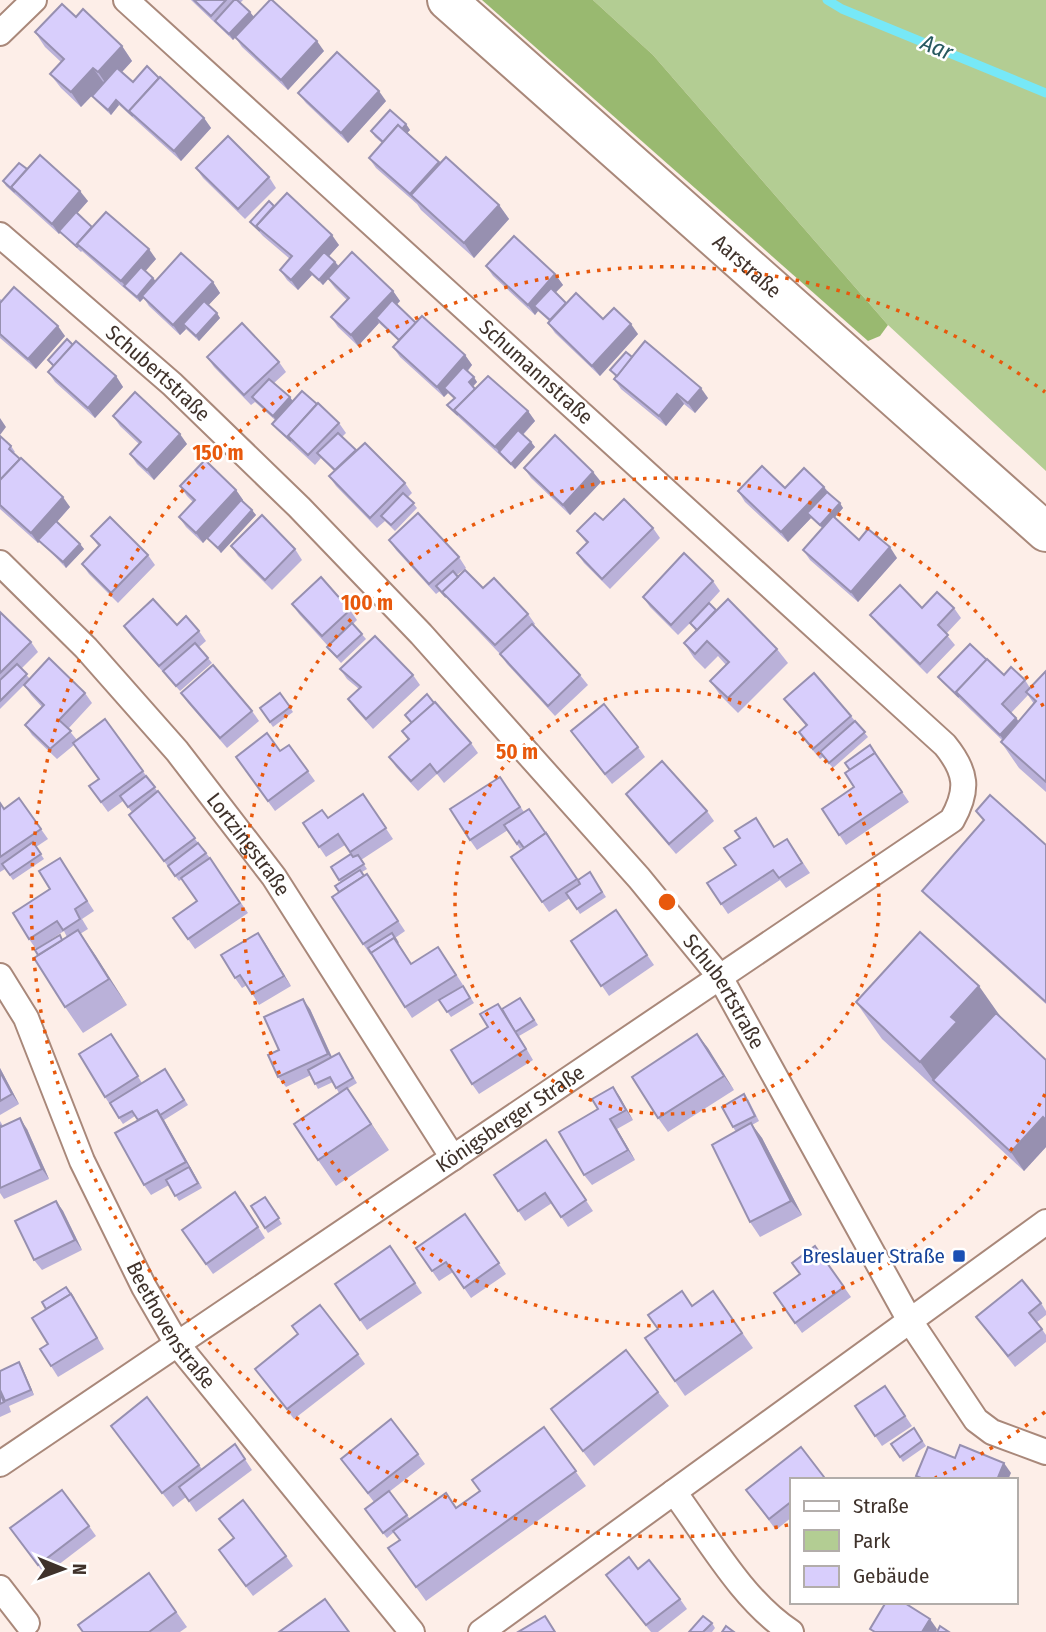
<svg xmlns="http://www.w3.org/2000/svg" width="1046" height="1632" font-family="'Fira Sans Condensed',sans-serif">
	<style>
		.green { fill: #b3cd93 }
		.forest { fill: #99b970 }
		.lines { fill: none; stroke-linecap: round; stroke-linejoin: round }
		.stream { stroke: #77e8f7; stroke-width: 9 }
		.street-casing { stroke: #a9887a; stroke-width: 28 }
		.primary-casing { stroke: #a9887a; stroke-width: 42 }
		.street { stroke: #fff; stroke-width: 24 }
		.primary { stroke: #fff; stroke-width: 38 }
		.wall { fill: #bab1d9; fill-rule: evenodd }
		.shaded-wall { fill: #9790b0 }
		.building { fill: #d8cefc; stroke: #9790b0; stroke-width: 2 }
		.ring { fill: none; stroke: #e8590c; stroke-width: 3.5; stroke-dasharray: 3.5 7 }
		.transit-dot { fill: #1a4fb4; stroke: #fff; stroke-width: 2.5 }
		.labels { text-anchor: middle; stroke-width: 5; stroke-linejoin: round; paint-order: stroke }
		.street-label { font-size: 21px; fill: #3f322b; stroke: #fff }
		.transit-label { font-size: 21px; fill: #164399; stroke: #fff; text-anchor: end }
		.water-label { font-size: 23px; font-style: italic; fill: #27595f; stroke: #fff }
		.centre { fill: #e8590c; stroke: #fff; stroke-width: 3.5 }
		.ring-label { font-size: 21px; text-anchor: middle; font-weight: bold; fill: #e8590c; stroke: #fff; stroke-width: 5; stroke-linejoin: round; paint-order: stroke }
	</style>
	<rect width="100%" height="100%" fill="#fdeee8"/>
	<path class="green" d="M593,0h453v471l-158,-146 -235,-270z"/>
	<path class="forest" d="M482,0h111l60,55 235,270 -8,11 -12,5z"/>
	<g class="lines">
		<path class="stream" d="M827,0l15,9 204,84"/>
		<defs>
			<g id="street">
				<path d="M0,33l34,-33"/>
				<path id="s1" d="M0,235l172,149 127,123 122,127 218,244 81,99 190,344 66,99 16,12 54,20"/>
				<path id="s2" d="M0,563l86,85 91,103 97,126 179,281"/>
				<path id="s3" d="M0,976l26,42 56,143 62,126 33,57 235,288"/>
				<path id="s4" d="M0,1464l952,-644c17,-30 15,-48 -7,-75l-819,-745"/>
				<path d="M674,1492c34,46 69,109 117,140"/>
				<path d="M0,1588l27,35"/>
				<path d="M481,1632l565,-410"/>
			</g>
			<g id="primary">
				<path id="s5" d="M447,0l599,532"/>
			</g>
		</defs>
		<use href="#street" class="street-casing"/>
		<use href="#primary" class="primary-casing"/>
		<use href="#street" class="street"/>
		<use href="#primary" class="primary"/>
	</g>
	<g class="wall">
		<path d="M191,0h52l-3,3 14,14 70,34 -36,39 -46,-43 -7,-10 13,-14 -15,17z"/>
		<path d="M76,17l46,29 10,15 -10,11 11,10 71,36 7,10 -30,33 -62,-56 -8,10 -15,-14 -4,-5 12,-13 -23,24 -20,-19 -11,-14 11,-12 -16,-15 -10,-15z"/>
		<path d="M298,93l88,8 -38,42 -42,-40z"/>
		<path d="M406,124l4,6 -3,3 33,30 59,42 10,14 -35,39 -53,-48 -4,-6 -41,-36 -7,-10 13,-15 -7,-6 -4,-6z"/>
		<path d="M196,168l73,9 7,11 -31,31 -42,-41z"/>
		<path d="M27,169l61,32 -11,12 15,14 64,32 -11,12 11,10 57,1 7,11 -12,12 12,13 -21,23 -13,-12 -6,6 -31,-29 -5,-8 -4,4 -58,-51 -1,1 -21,-20 -1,2 -53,-48 -3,-5z"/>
		<path d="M274,206l65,39 -10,11 10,10 54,25 7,10 -3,3 19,19 49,32 7,10 -4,6 9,11 -4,5 2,2 53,22 7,10 -12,14 8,7 4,5 -20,22 -64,-59 -4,-5 7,-6 -6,-6 -4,4 -44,-40 -7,-10 6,-6 -20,-18 -21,23 -20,-19 -7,-10 16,-17 -12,-12 -7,-9 -5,6 -11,-10 -14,15 -11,-10 -7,-10 10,-11 -27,-23 -13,-14z"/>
		<path d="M486,266l69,8 8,11 -8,7 11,11 72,31 -38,42 -45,-43 -7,-10 1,-2 -11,-10 -3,4 -42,-39z"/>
		<path d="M0,299l65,37 -29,33 -36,-31z"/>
		<path d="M73,345l43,31 7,11 -28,31 -40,-36 -7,-10 5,-5 -5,-7z"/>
		<path d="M207,357l72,5 7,10 -12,11 19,18 46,22 7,10 -4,4 14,13 49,33 7,10 -4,4 9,11 -22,23 -10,-10 -8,7 -41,-42 -7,-10 5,-5 -13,-13 -6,7 -39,-36 -4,-5 3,-4 -20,-18 -4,3 -37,-38z"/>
		<path d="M632,357l76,41 -13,15 -11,-9 -18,22 -45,-37 -7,-10 2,-2 -6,-7z"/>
		<path d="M113,416l74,28 -33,36 -17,-16 -7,-10 9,-10 -19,-18z"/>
		<path d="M0,436l11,10 4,6 -2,1 57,54 -13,15 23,22 4,5 -18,19 -26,-27 -2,2 -38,-34z"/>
		<path d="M524,468l69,4 8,10 -31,33 -39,-37z"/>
		<path d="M180,486l56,4 7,10v1l13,14 -35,38 -14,-15 -4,5 -17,-16 -7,-10 14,-15 -6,-6z"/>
		<path d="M824,487l19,21 -9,10 25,22 38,18 -39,44 -48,-42 -7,-10 19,-22 -11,-10 -23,24 -43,-40 -7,-11z"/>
		<path d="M603,520l50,8 7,10 -50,51 -26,-26 -7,-10 10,-9 -10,-13z"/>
		<path d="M91,536l57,19 7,10 -37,38 -29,-29 -7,-10 17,-17z"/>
		<path d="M389,540l70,17 7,11 -9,7 71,39 7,10 -1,1 46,50 8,10 -33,31 -48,-52 -7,-10 -60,-63 -4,3 -40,-44z"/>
		<path d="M231,546l64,3 7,11 -30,30 -34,-34z"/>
		<path d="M713,581l7,10 -21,23 17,-4 61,39 11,14 -50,50 -17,-17 -11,-15 16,-16 -8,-9 -13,13 -11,-11 -10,-15 12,-12 -6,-8 -12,12 -28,-28 -7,-10z"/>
		<path d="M292,604l58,6 7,10 -4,4 13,15 -25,24 -10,-11 -4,-5 1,-1 -29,-32z"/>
		<path d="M922,608h32l7,10 -15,16 9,11 -28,29 -49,-49 -8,-10z"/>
		<path d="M0,612l31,30 7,10 -17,17 9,10 55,14 7,10 -24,26 9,11 28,-21 53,73 52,66 38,55 -53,36 -22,-31 24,-17 -15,-22 -3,2 -50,-66 17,-14 -14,11 -9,-11 -15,11 -19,-26 10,-7 -25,-34 -17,14 -25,-24 -7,-10 17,-18 -11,-12 -7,-10 -24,24z"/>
		<path d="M177,625l22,6 7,10 -7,6 13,16 -32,28 -49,-55 -7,-10z"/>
		<path d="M987,660l17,15 21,5 5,8 16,-17v121l-27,-24 -18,-26 1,-2 -60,-58 -4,-5zM1028,695l6,9 -15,17 -8,-8z"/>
		<path d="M340,669l73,6 7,10 -47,44 -18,-20 -7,-10 11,-10 -12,-10z"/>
		<path d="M181,693l71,18 7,10 -32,27 -39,-45z"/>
		<path d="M280,693l13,19 -20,15 -13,-19z"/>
		<path d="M784,699l67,17 17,21 -35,31 -10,-11 -3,2 -14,-17 -7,-10 7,-6z"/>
		<path d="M405,715l66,28 7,10 -34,30 -7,-9 -19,17 -22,-24 -7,-10 19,-17 -6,-9 9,-8z"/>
		<path d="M571,731l67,16 7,10 -33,27z"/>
		<path d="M289,745l26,36 -40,30 -39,-54 44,-6z"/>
		<path d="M870,745l39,57 -63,43 -24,-36 32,-22 -4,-17z"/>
		<path d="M500,777l24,35 5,-3 51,74 10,-11 16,25 -26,17 -10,-16 -21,14 -38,-55 13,-9 -1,-1 -3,2 -12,-19 -31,20 -7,-10z"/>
		<path d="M363,794l30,45 -32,21 6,9 -5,3 2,4 3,-2 38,57 -10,7 16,25 34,-6 18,28 -17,11 17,-10 11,17 -23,14 -12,-17 -27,18 -41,-64h-1l-7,-10 -24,-52 2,-9 -10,-16 20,-13 -6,-9 -19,12 -23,-34 25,-5z"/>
		<path d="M626,794l81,17 7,10 -38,33 -43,-50z"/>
		<path d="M19,798l29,41 -12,8 8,12 -31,21 -8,-11 -5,3v-70l4,7z"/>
		<path d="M787,839l23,34 -24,15 -6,-8 -52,34 -21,-31 29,-18 39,-18z"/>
		<path d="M1046,845v159l-120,-108 -4,-5z"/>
		<path d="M60,858l34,53 -12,8 6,10 -8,5 47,71 -44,28 -18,-26 -2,-67 4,-3 -3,-6 -28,18 -7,-10 21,-50z"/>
		<path d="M616,910l38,55 -45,31 -38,-55z"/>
		<path d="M258,933l33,53 -32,19 -12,-20 -5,3 -7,-10z"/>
		<path d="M520,998l18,27 -19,11 14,24 -54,34 -7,-10 16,-57 14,-18z"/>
		<path d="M856,1002l146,17 44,41v87l-22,24 -142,-132z"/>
		<path d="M310,1009l22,48 7,-4 18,30 -10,6 42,61 -53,36 -18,-26 21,-67 -6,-11 -15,7 -7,-14 -25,12 -8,-10 1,-27z"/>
		<path d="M111,1034l31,49 23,-14 23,36 -24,15 38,68 -23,13 -10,-16 -18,10 -7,-10 -6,-65 -3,-4 -12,8 -18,-27z"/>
		<path d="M697,1034l37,56 -66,42 -10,-14z"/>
		<path d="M0,1068l19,36 -19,11z"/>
		<path d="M613,1087l20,33 -16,9 18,31 -43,25 -8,-10 14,-66z"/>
		<path d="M748,1099l11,22 -7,4 10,13 40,77 -42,22 -10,-15 -14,-90 -3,-5z"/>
		<path d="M0,1121l3,5 24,3 22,50 -45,20 -4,-6z"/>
		<path d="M546,1140l47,71 -25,16 -16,-24 -27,18 -31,-46z"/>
		<path d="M265,1197l17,27 -14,9 -17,-27z"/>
		<path d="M56,1201l7,10 19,39 -40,20 -8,-10z"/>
		<path d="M243,1202l22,36 -52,36 -31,-44z"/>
		<path d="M465,1214l41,60 -35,24 -18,-26 -14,9 -23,-33z"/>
		<path d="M390,1246l32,47 -55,37 -32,-46z"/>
		<path d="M815,1246l36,51 -49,36 -28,-40 26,-18z"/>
		<path d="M66,1287l38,62 -46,28 -7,-11 -3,-22 -2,-35z"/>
		<path d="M713,1291l40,57 -68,48 -40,-58z"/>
		<path d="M1041,1303l5,8v4l-9,7 9,13v7l-31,25 -39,-50z"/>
		<path d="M298,1334l60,20 7,10 -71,55 -39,-50z"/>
		<path d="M19,1362l3,5 12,28 -25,11 2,6 -11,5v-46z"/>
		<path d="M885,1386l27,40 -30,20 -27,-40z"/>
		<path d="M658,1392l11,14 -75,60 -43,-57z"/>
		<path d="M147,1397l55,72 33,-25 17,26 -56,42 -10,-15 -13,10 -62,-81z"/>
		<path d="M544,1427l42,59 -160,115 -38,-53 12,-8 -6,-8 -7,6 -18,-23 5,-13 -33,-43 77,-5 7,10 -36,28 21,27 46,-11 24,-17z"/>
		<path d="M914,1428l12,18 -23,16 -12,-18z"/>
		<path d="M801,1447l25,33h-34v37l-16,13 -30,-40z"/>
		<path d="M89,1526l7,10 -51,39 -27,-37z"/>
		<path d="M286,1556l7,10 -40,30 -27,-36z"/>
		<path d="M149,1573l38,54 -7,5h-97z"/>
		<path d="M606,1575l74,24 7,10 -29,23h-7z"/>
		<path d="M712,1623l3,5 -3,4h-23z"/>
	</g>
	<g class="shaded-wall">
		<path d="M250,12l4,5 -21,23 -4,-6z"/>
		<path d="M317,41l7,10 -36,39 -7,-10z"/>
		<path d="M122,46l10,15 -24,26 -10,-15z"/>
		<path d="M93,68l11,15 -23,24 -10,-15z"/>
		<path d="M379,91l7,10 -38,42 -7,-10z"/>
		<path d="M116,100l3,5 -8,10 -3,-5z"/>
		<path d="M204,118l7,10 -30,33 -7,-10z"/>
		<path d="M406,124l4,6 -19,21 -4,-5z"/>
		<path d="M439,162l7,10 -35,23 6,10 -7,-11z"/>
		<path d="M80,191l8,10 -29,33 -7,-10z"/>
		<path d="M499,205l10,14 -35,39 -10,-15z"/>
		<path d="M332,235l7,10 -26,29 -5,-4 4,5 -14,15 -7,-10z"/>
		<path d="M149,249l7,10 -27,31 -8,-9z"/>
		<path d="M335,262l4,5 -16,18 -4,-5z"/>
		<path d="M555,274l8,11 -24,25 -5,-4 4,5 -3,4 -7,-10z"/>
		<path d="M153,278l4,5 -17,19 -3,-5z"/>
		<path d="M213,282l7,11 -33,35 -4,-4 3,5 -6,6 -7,-10z"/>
		<path d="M393,291l7,10 -20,21 -4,-4 3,5 -21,23 -7,-11z"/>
		<path d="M217,313l3,5 -21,23 -3,-5z"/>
		<path d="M631,324l7,10 -38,42 -8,-10z"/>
		<path d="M58,326l7,10 -29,33 -8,-10z"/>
		<path d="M465,355l7,10 -23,27 -5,-4 4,5 -4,4 -7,-10z"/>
		<path d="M116,376l7,11 -28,31 -7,-10z"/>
		<path d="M474,377l3,5 -5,5 -3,-5z"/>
		<path d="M701,388l7,10 -13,15 -7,-10z"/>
		<path d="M677,394l7,10 -18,22 -7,-10z"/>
		<path d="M290,397l4,6 -18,18 -3,-5z"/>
		<path d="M528,411l7,10 -32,35 -8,-9z"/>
		<path d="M0,418l6,9 -6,8z"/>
		<path d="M180,434l7,10 -33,36 -7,-10z"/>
		<path d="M531,442l4,5 -20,22 -4,-5z"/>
		<path d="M593,472l8,10 -31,33 -7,-10z"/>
		<path d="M824,487l7,10 -24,16 4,5 -23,24 -7,-10z"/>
		<path d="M236,490l7,10 -40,43 -7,-10z"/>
		<path d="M63,497l7,10 -32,36 -7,-10z"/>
		<path d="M840,503l3,5 -19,22 -4,-5z"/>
		<path d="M252,510l4,5 -35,38 -3,-5z"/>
		<path d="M80,544l4,5 -18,19 -3,-6z"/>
		<path d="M890,547l7,11 -39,44 -7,-10z"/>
		<path d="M1016,718l7,10 -16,17 -7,-10z"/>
		<path d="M78,930l18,26 31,49 -18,-26z"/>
		<path d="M258,933l7,10 26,43 -7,-10z"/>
		<path d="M979,986l26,37 -72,57 14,19 -27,-37 31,-45z"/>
		<path d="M303,999l7,10 25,55 -7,-10z"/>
		<path d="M697,1034l11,14 26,42 -10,-14z"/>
		<path d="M0,1068l19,36 -7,-10 -12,-22z"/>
		<path d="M613,1087l7,10 13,23 -7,-10z"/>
		<path d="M347,1088l18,26 24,36 -18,-26z"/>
		<path d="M157,1110l7,10 38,68 -16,-26z"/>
		<path d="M1043,1117l3,4v26l-22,24 -13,-19z"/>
		<path d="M20,1118l7,11 22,50 -7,-10z"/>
		<path d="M610,1119l7,10 18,31 -7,-10z"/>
		<path d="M751,1123l11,15 40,77 -11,-14z"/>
		<path d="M56,1201l7,10 19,39 -7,-10z"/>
		<path d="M66,1287l12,18 26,44 -7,-11z"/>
		<path d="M19,1362l3,5 12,28 -3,-5z"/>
		<path d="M1004,1463l7,10 -3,7h-11z"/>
		<path d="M930,1619l7,10 -1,3h-14z"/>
	</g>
	<g class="building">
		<path d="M194,0h32l-15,16z"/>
		<path d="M234,0h3l13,12 -21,22 -14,-13z"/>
		<path d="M270,0h2l45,41 -36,39 -46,-43z"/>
		<path d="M62,4l14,13 7,-8 39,37 -24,26 -5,-4 -22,24 -21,-18 14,-15 -29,-27z"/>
		<path d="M337,52l42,39 -38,42 -43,-40z"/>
		<path d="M147,66l12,12 -30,33 4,5 -17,-16 -8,10 -16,-14 25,-28 16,14z"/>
		<path d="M160,77l44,41 -30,33 -45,-40z"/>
		<path d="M390,110l16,14 -4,5 -4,-4 -15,17 -12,-11z"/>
		<path d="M398,125l41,37 -29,32 -41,-36z"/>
		<path d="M228,136l41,41 -31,32 -42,-41z"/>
		<path d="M40,155l40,36 -28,33 -41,-37z"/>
		<path d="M446,157l53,48 -35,38 -53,-48z"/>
		<path d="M19,163l8,6 -16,18 4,5 -12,-11z"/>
		<path d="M287,193l45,42 -41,45 -11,-10 12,-14 -36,-30z"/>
		<path d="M269,201l5,5 -18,20 4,5 -10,-9z"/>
		<path d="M76,212l16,15 -15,17 2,1 -2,2 -18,-16z"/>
		<path d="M106,212l43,37 -28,32 -44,-37z"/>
		<path d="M514,236l41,38 -27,31 -42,-39z"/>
		<path d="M324,252l11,10 -16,18 -11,-10z"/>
		<path d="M352,252l41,39 -42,44 -20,-18 18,-19 -21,-20z"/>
		<path d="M181,253l32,29 -40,43 -31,-29z"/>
		<path d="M141,267l12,11 -16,19 -13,-11z"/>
		<path d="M14,287l44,39 -30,33 -28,-25v-31z"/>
		<path d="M551,288l15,15 -16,17 -16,-14z"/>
		<path d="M576,293l27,26 11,-11 17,16 -39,42 -44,-43z"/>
		<path d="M392,300l24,23 -17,17 -23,-22z"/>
		<path d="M204,301l13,12 -21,23 -13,-12z"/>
		<path d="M422,316l43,39 -28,32 -44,-40z"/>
		<path d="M242,323l37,39 -35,33 -37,-38z"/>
		<path d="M67,339l6,6 -19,21 -6,-6z"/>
		<path d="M76,341l40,35 -28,32 -40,-36z"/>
		<path d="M645,341l56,47 -13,15 -11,-9 -18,22 -45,-37z"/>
		<path d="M626,352l6,5 -15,19 -7,-6z"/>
		<path d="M463,367l11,10 -5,5 6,7 -21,21 4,5 -11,-10 8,-7 -11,-10z"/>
		<path d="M488,376l40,35 -33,36 -41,-37z"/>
		<path d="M269,379l21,18 -17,19 -21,-19z"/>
		<path d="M302,391l15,13 -29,32 3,5 -19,-17z"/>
		<path d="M135,392l45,42 -33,36 -17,-16 11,-12 -28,-26z"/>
		<path d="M318,403l21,20 -31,32 -20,-19z"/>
		<path d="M518,430l13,12 -20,22 -12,-12z"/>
		<path d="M338,433l18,17 -21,20 -18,-17z"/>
		<path d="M555,435l38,37 -30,33 -39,-37z"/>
		<path d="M0,436l11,10 -2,3 11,10 -19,20 -1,-1z"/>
		<path d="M365,443l40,40 -35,35 -41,-42z"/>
		<path d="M21,458l42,39 -32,36 -31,-28v-25z"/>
		<path d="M205,460l31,30 -40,43 -17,-16 16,-17 -15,-14z"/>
		<path d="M762,466l23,22 19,-20 20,19 -43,45 -43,-41z"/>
		<path d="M827,492l13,11 -20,22 -13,-12z"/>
		<path d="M403,493l11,10 -23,22 -10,-9z"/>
		<path d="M624,499l29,29 -51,51 -25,-26 11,-11 -11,-11 18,-18 8,7z"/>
		<path d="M241,500l11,10 -34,38 -11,-10z"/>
		<path d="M418,513l41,44 -30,27 -40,-44z"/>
		<path d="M262,515l33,34 -30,31 -34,-34z"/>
		<path d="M833,516l26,24 9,-11 22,18 -39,45 -48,-42z"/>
		<path d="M110,517l38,38 -37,38 -29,-29 18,-19 -9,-9z"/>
		<path d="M56,521l24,23 -17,18 -25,-22z"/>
		<path d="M684,553l29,28 -42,44 -28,-28z"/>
		<path d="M465,570l18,18 11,-10 34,36 -33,31 -53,-53z"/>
		<path d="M453,571l5,6 -16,15 4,5 -10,-11z"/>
		<path d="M321,577l29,33 -28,26 -30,-32z"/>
		<path d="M900,585l22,23 15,-16 17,16 -16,17 10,10 -28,29 -50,-49z"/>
		<path d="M153,599l24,26 9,-9 13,15 -40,35 -35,-40z"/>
		<path d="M728,599l49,50 -49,49 -18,-17 19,-19 -22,-21 -12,13 -11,-11z"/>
		<path d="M709,603l7,7 -19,20 -7,-7z"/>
		<path d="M0,612l31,30 -31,31z"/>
		<path d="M352,623l10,11 -25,23 -10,-10z"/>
		<path d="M532,624l48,51 -32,31 -48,-52z"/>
		<path d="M375,636l38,39 -47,44 -18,-20 13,-12 -21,-18z"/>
		<path d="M195,643l13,15 -32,28 -13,-15z"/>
		<path d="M970,644l17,16 -31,32 3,5 -21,-20z"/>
		<path d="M49,658l36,35 -26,27 12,11 -21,18 -25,-24 19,-20 -20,-20z"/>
		<path d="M987,659l17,16 7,-8 14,13 -23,24 14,14 -16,17 -44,-43z"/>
		<path d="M17,664l10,10 -27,27v-21z"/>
		<path d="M213,665l39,46 -32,27 -39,-45z"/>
		<path d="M1046,671v111l-45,-40 35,-41 -10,-9z"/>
		<path d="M814,673l37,43 -38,33 -14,-17 8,-7 -23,-26z"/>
		<path d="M280,693l10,14 -20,15 -10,-14z"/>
		<path d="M427,694l7,9 -22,20 -7,-8z"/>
		<path d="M435,702l36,41 -34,30 -7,-9 -19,17 -22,-24 20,-18 -7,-8z"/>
		<path d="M604,704l34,43 -33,27 -34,-43z"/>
		<path d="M105,719l38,52 -42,31 -12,-16 10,-7 -26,-36z"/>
		<path d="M855,721l10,11 -36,31 -9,-11z"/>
		<path d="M267,733l13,18 9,-6 19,26 -40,30 -32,-44z"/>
		<path d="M870,745l5,8 -25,17 -5,-7z"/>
		<path d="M875,753l27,39 -63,43 -17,-26 32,-22 -9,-14z"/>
		<path d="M662,761l45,50 -38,33 -43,-50z"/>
		<path d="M146,776l9,11 -27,20 -8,-11z"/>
		<path d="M500,777l20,30 -50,33 -20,-31z"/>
		<path d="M158,791l37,47 -31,23 -35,-46z"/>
		<path d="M363,794l23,34 -36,24 -12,-18 -19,13 -16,-24 19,-13 6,8z"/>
		<path d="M990,795l56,50v157l-124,-111 62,-71 -8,-9z"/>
		<path d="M19,798l22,31 -41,28v-54l4,6z"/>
		<path d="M529,809l20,29 -3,-5 -22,15 -5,-7 -2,3 -13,-19z"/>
		<path d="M756,818l18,29 13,-8 15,24 -23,15 -6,-8 -52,34 -14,-21 29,-18 -12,-17 16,-10 -5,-7z"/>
		<path d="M546,833l31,46 -35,23 -31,-45z"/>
		<path d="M33,842l8,12 -31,21 -8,-11z"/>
		<path d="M198,843l8,10 -31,23 -7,-10z"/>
		<path d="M351,854l2,3 5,-2 6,9 -25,16 -8,-13z"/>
		<path d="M60,858l27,43 -12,8 5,10 -17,11 -6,-9 -28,18 -16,-26 37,-24 -11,-18z"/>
		<path d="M210,858l30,45 -52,36 -15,-21 24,-17 -16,-23z"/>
		<path d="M360,870l4,6 -25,16 -4,-6z"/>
		<path d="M590,872l12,20 -25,17 -11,-16 14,-9 -2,-4z"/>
		<path d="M367,874l31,47 -35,23 -31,-47z"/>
		<path d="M616,910l31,45 -46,31 -30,-45z"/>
		<path d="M78,930l31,49 -44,28 -31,-49z"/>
		<path d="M920,932l59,54 -28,31 6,5 -37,40 -64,-60z"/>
		<path d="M258,933l26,43 -32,18 -12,-19 -5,3 -14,-23z"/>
		<path d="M392,933l6,10 -4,-5 -23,15 -3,-5z"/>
		<path d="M60,935l2,5 -24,15 -3,-5z"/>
		<path d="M394,938l17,26 27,-17 18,28 -51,32 -34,-54z"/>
		<path d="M463,986l7,12 -23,14 -8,-12z"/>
		<path d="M520,998l14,22 -19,12 -13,-23z"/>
		<path d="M303,999l25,55 -50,23 -10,-22 11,-5 -15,-33z"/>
		<path d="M498,1004l28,45 -54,35 -21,-34 37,-23 -8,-13z"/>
		<path d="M996,1013l50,47v60l-3,-3 -32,35 -78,-72z"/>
		<path d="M111,1034l27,42 -33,21 -26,-43z"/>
		<path d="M697,1034l27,42 -66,42 -26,-41z"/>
		<path d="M339,1053l14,25 -17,10 -6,-11 -15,7 -7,-14z"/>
		<path d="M165,1069l19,31 -24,15 -3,-5 -19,10 -6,-9 -13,7 -9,-15z"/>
		<path d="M0,1072l12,22 -12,7z"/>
		<path d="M613,1087l13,23 -16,9 18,31 -44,25 -25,-43 39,-23 -6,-10z"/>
		<path d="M347,1088l24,36 -53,36 -24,-36z"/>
		<path d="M744,1094l11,22 -22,11 -11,-20z"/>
		<path d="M157,1110l29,52 -42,23 -29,-52z"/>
		<path d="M20,1118l22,51 -42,19v-63l1,2z"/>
		<path d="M751,1123l40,78 -41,21 -38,-77z"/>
		<path d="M546,1140l40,60 -25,17 -16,-24 -27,18 -24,-36z"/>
		<path d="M189,1167l9,16 -23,13 -9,-16z"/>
		<path d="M235,1192l23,35 -52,37 -24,-34z"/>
		<path d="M265,1197l14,21 -14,10 -14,-22z"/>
		<path d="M56,1201l19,39 -41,20 -19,-39z"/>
		<path d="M465,1214l34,49 -35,25 -18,-26 -14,9 -16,-23z"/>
		<path d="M390,1246l25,37 -55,37 -25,-36z"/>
		<path d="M815,1246l29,41 -49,36 -21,-30 26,-19 -8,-11z"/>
		<path d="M1022,1280l19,23 -12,10 13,16 -34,27 -32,-39z"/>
		<path d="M66,1287l8,12 -3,-5 -25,15 -4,-7z"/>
		<path d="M682,1291l10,15 21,-15 29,42 -67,48 -30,-43 13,-9 -10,-14z"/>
		<path d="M71,1294l26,44 -46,28 -11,-17 8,-5 -16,-26z"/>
		<path d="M320,1305l38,49 -71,55 -32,-40 43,-35 -6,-8z"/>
		<path d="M626,1350l32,42 -75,59 -32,-42z"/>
		<path d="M19,1362l12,28 -26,11 -5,-11v-19z"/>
		<path d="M885,1386l20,30 -30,20 -20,-30z"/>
		<path d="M0,1393l4,9 -4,2z"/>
		<path d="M147,1397l52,68 -37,28 -51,-67z"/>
		<path d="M391,1419l27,35 -50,39 -27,-34z"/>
		<path d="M544,1427l32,44 -160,116 -28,-39 12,-8 -7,-9 53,-38 10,15 24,-17 -8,-11z"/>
		<path d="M914,1428l8,13 -22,16 -9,-13z"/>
		<path d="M235,1444l10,15 -56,42 -10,-14z"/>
		<path d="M960,1445l44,18 -7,17h-71l-10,-4 12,-29 27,11z"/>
		<path d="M801,1447l23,30 -4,3h-28v21l-23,18 -23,-29z"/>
		<path d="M62,1490l27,36 -51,39 -28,-37z"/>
		<path d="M389,1491l18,24 -24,18 -18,-24z"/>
		<path d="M243,1500l43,56 -40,30 -27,-36 15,-12 -15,-19z"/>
		<path d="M629,1557l9,12 11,-9 31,39 -34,26 -40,-50z"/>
		<path d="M149,1573l27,39 -27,20h-66l-5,-7z"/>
		<path d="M325,1599l24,33h-70z"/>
		<path d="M886,1602h17l27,17 -8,13h-47l-5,-3z"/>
		<path d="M545,1616l10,16h-37z"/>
		<path d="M703,1616l9,7 -9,9h-14z"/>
		<path d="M726,1626l8,6h-12z"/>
		<path d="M940,1626l9,6h-12z"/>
	</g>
	<g class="ring">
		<circle cx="667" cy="902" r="212"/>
		<path d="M1045 1094A424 424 0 1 1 1045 710"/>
		<path d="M1045 1412A635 635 0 0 1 935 1478M788 1525A635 635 0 1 1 1045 392"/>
	</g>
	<rect class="transit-dot" x="952" y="1249" width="14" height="14" rx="3.5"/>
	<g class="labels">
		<g class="street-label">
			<text dy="7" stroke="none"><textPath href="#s5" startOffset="401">Aarstraße</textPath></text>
			<text transform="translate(536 372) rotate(42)" y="7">Schumannstraße</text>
			<text dy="7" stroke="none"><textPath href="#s1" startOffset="210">Schubertstraße</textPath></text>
			<text dy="7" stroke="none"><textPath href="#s2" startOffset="376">Lortzingstraße</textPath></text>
			<text dy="7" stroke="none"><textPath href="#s1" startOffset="1050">Schubertstraße</textPath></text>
			<text dy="7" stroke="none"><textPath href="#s4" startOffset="616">Königsberger Straße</textPath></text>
			<text dy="7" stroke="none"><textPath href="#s3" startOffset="390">Beethovenstraße</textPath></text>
		</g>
		<g class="transit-label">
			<text x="945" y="1263">Breslauer Straße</text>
		</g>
		<g class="water-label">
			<text transform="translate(937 47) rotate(23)" y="8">Aar</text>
		</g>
	</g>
	<circle cx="667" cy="902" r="10" class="centre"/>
	<g class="ring-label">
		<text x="218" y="460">150 m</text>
		<text x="367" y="610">100 m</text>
		<text x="517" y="759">50 m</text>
	</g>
	<rect x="790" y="1478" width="228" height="126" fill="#ffffff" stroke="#b2adaa" stroke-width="2"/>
	<rect x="804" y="1501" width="35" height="10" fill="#ffffff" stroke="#b2adaa" stroke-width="2"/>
	<text x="853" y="1513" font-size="21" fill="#3f322b">Straße</text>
	<rect x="804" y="1530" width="35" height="21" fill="#b3cd93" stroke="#b2adaa" stroke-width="2"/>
	<text x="853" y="1548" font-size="21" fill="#3f322b">Park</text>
	<rect x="804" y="1566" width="35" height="21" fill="#d8cefc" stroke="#b2adaa" stroke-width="2"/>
	<text x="853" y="1583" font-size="21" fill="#3f322b">Gebäude</text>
	<g transform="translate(63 1569) rotate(91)" stroke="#ffffff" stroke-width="5" paint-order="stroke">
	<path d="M0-5L12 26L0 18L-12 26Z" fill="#3f322b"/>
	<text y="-10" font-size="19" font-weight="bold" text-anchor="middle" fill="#3f322b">N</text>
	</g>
</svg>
